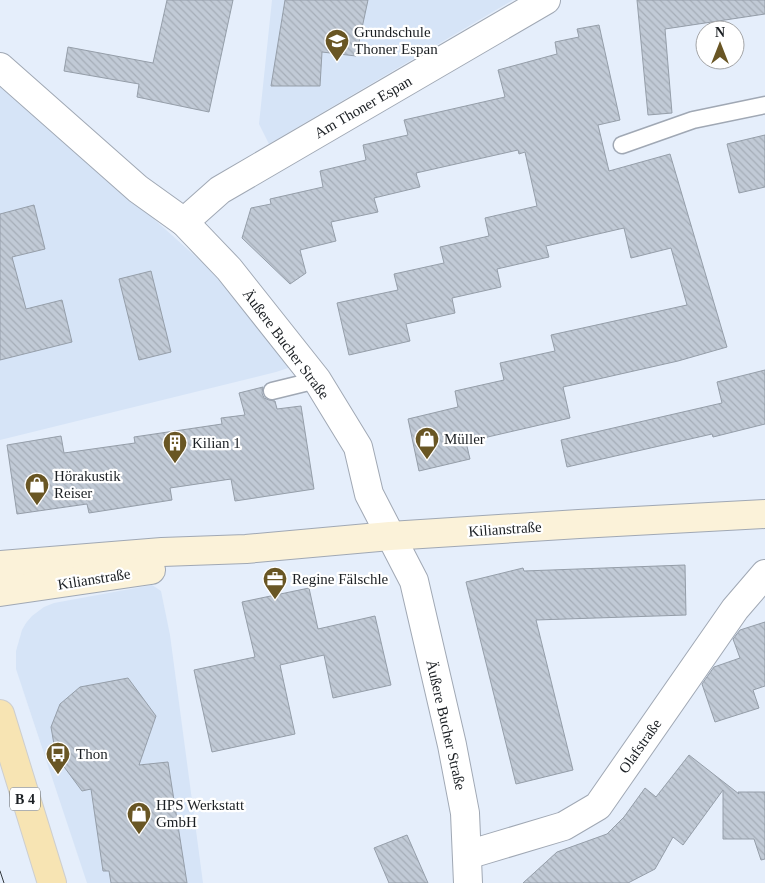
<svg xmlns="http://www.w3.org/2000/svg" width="765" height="883" font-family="'Times New Roman',serif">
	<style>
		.built { fill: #d6e4f7 }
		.building { fill: url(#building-back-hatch); stroke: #959ea9 }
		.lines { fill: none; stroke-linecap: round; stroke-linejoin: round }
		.lane-casing { stroke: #a0a8b4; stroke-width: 19 }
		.street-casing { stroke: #a0a8b4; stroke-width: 30 }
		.secondary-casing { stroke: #a0a8b4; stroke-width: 30 }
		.primary-casing { stroke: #cdcecf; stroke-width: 30 }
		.lane { stroke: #fff; stroke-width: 16 }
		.street { stroke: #fff; stroke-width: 28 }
		.secondary { stroke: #fbf2d9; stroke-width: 28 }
		.primary { stroke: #f7e4b3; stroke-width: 28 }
		.tram { stroke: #32373c; stroke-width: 1 }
		.labels { text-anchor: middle; stroke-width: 4.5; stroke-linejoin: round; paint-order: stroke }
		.shield { fill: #fff; stroke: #5f6265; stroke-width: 1 }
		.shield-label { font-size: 14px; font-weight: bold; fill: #1b1f23 }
		.poi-label { font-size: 15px; fill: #1b1f23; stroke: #fff; text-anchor: start }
		.street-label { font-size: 15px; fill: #1b1f23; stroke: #fff }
	</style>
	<defs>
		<pattern id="building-back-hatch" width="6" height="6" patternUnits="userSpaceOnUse" patternTransform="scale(1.25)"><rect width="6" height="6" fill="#c1cad6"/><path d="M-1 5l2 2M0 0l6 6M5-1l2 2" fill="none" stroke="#a5adb7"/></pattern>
	</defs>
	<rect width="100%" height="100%" fill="#e5eefb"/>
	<g class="built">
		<path d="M272,0h241l-244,144 -10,-20z"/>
		<path d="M0,81l204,183 50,53 37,50 -15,5 -276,68z"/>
		<path d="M152,585l9,6 9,44 33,248h-116l-71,-214v-18l6,-21 4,-7 6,-7 12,-9 10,-4z"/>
	</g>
	<g class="building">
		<path d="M167,0h66l-24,112 -72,-15 2,-13 -75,-13 4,-24 85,16z"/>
		<path d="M285,0h83l-12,56 -34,-4 -2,34h-49z"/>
		<path d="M637,0h128v14l-100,15 7,84 -24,2z"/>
		<path d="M599,25l21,95 -22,5 11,46 61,-17 57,193 -49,14 -115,26 7,31 -104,24 4,17 -51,12 -11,-52 50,-12 -3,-16 49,-11 -4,-17 55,-12 -4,-16 136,-30 -16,-57 -40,10 -7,-30 -78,18 3,11 -52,12 4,18 -49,11 3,15 -49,11 4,17 -61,14 -12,-52 61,-13 -4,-16 50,-11 -4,-16 49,-11 -4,-18 52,-12 -12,-54 -6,2 -1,-4 -102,23 4,14 -46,11 4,14 -47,10 5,19 -36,9 6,23 -16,11 -48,-46 9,-30 20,-4 -1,-5 53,-12 -3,-16 46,-11 -3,-15 45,-10 -4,-15 101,-23 -7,-27 59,-16 -2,-12 24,-5 -2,-8z"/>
		<path d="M765,135v52l-26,6 -12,-49z"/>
		<path d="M34,205l11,44 -33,8 14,52 36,-9 10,42 -72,18v-146z"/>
		<path d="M151,271l20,81 -32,8 -20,-81z"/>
		<path d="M765,370v54l-52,13 -1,-3 -145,33 -6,-27 161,-37 -5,-21z"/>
		<path d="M263,387l-1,6 2,5 5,2 6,1 2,8 24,-3 13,83 -79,12 -4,-22 -61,9 2,12 -83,13 -2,-9 -70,10 -10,-69 54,-9 3,17 71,-10 -1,-6 88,-13 -1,-6 24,-3 -6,-22z"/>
		<path d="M685,565l1,50 -150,5 37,150 -57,14 -50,-202 57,-14 1,3z"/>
		<path d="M309,588l9,41 57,-13 16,69 -58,13 -9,-43 -44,10 15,69 -83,18 -18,-82 61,-13 -13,-55z"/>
		<path d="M765,622v64l-12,4 6,18 -44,14 -13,-38 12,-17 26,-9 -7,-19 7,-9z"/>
		<path d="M128,678l28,38 -17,49 29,-3 19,121h-76l-2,-12h-6l-12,-82 -9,2 -26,-35 -5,-29 9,-23 20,-17z"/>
		<path d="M689,755l50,39 -1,-2h27v67l-4,1 -7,-21h-31v-49l-40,55 -10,-8 -18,32 -27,14h-105l34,-31 50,-18 17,-17 21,-29 11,9z"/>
		<path d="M407,835l21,48h-39l-15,-35z"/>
	</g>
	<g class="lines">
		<defs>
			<g id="lane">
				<path d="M622,145l71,-25 72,-15"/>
				<path d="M272,391l45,-11"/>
			</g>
			<g id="street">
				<path d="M0,67l138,122 46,33 45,47 88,111 41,67 11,47 45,87 38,164 13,68 3,70"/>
				<path d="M184,222l36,-32 326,-190"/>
				<path d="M467,855l97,-29 34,-20 137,-197 30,-35"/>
			</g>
			<g id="secondary">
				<path d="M0,565l162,-13 84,-3 144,-13 189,-12 186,-10"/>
				<path d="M0,592l151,-22"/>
			</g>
			<path id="primary" d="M0,714l52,169"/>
		</defs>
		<use href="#lane" class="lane-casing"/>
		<use href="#street" class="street-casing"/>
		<use href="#secondary" class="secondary-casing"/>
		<use href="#primary" class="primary-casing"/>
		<use href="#lane" class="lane"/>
		<use href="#street" class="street"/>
		<use href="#secondary" class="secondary"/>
		<use href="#primary" class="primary"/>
		<path class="tram" d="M0,871l4,12"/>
	</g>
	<defs>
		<symbol id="school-pin" viewBox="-11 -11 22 30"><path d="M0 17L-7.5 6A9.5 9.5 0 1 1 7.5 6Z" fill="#695624" stroke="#fff"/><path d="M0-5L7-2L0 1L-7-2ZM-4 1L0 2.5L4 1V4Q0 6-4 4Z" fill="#fff"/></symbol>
		<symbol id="shop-pin" viewBox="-11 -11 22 30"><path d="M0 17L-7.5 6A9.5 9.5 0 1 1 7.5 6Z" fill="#695624" stroke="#fff"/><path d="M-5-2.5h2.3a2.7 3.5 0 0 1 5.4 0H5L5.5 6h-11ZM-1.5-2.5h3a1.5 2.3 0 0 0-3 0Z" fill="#fff"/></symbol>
		<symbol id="building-pin" viewBox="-11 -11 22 30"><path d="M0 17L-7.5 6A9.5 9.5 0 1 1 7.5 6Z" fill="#695624" stroke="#fff"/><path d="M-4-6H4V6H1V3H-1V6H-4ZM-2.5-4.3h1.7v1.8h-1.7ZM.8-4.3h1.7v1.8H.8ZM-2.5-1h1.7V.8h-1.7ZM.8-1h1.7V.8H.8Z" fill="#fff"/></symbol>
		<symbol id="office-pin" viewBox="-11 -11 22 30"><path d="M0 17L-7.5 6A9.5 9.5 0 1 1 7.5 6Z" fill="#695624" stroke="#fff"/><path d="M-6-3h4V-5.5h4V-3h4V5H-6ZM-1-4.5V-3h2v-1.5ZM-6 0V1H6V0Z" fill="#fff"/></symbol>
		<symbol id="bus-pin" viewBox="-11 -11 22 30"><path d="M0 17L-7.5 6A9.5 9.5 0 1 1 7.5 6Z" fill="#695624" stroke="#fff"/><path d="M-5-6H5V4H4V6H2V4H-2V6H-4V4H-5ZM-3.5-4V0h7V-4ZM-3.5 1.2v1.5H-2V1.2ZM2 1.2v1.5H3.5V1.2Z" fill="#fff"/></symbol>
	</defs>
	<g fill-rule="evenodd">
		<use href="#school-pin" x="323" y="27" width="28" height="38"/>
		<use href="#shop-pin" x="413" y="425" width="28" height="38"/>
		<use href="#building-pin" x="161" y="429" width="28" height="38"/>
		<use href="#shop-pin" x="23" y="471" width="28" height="38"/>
		<use href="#office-pin" x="261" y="565" width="28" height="38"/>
		<use href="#bus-pin" x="44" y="740" width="28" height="38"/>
		<use href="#shop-pin" x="125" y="800" width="28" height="38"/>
	</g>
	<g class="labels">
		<rect class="shield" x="10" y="787.5" width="30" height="23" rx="4"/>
		<g class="shield-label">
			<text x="25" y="804">B 4</text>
		</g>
		<g class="poi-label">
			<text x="354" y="37">Grundschule<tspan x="354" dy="17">Thoner Espan</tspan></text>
			<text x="444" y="444">Müller</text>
			<text x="192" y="448">Kilian 1</text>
			<text x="54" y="481">Hörakustik<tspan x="54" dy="17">Reiser</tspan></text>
			<text x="292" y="584">Regine Fälschle</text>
			<text x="76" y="759">Thon</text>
			<text x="156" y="810">HPS Werkstatt<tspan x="156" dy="17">GmbH</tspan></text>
		</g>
		<g class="street-label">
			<text transform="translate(363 107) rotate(-30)" y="5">Am Thoner Espan</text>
			<text transform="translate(286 344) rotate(53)" y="5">Äußere Bucher Straße</text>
			<text transform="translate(505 529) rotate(-4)" y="5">Kilianstraße</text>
			<text transform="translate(94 579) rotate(-9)" y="5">Kilianstraße</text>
			<text transform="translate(446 725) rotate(77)" y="5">Äußere Bucher Straße</text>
			<text transform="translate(640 746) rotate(-55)" y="5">Olafstraße</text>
		</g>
	</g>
	<g transform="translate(720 45)"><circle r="24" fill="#ffffff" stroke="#a4a5a7"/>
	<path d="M0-4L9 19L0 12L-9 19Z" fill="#695624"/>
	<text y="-8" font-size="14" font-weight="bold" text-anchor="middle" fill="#1b1f23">N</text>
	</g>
</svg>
